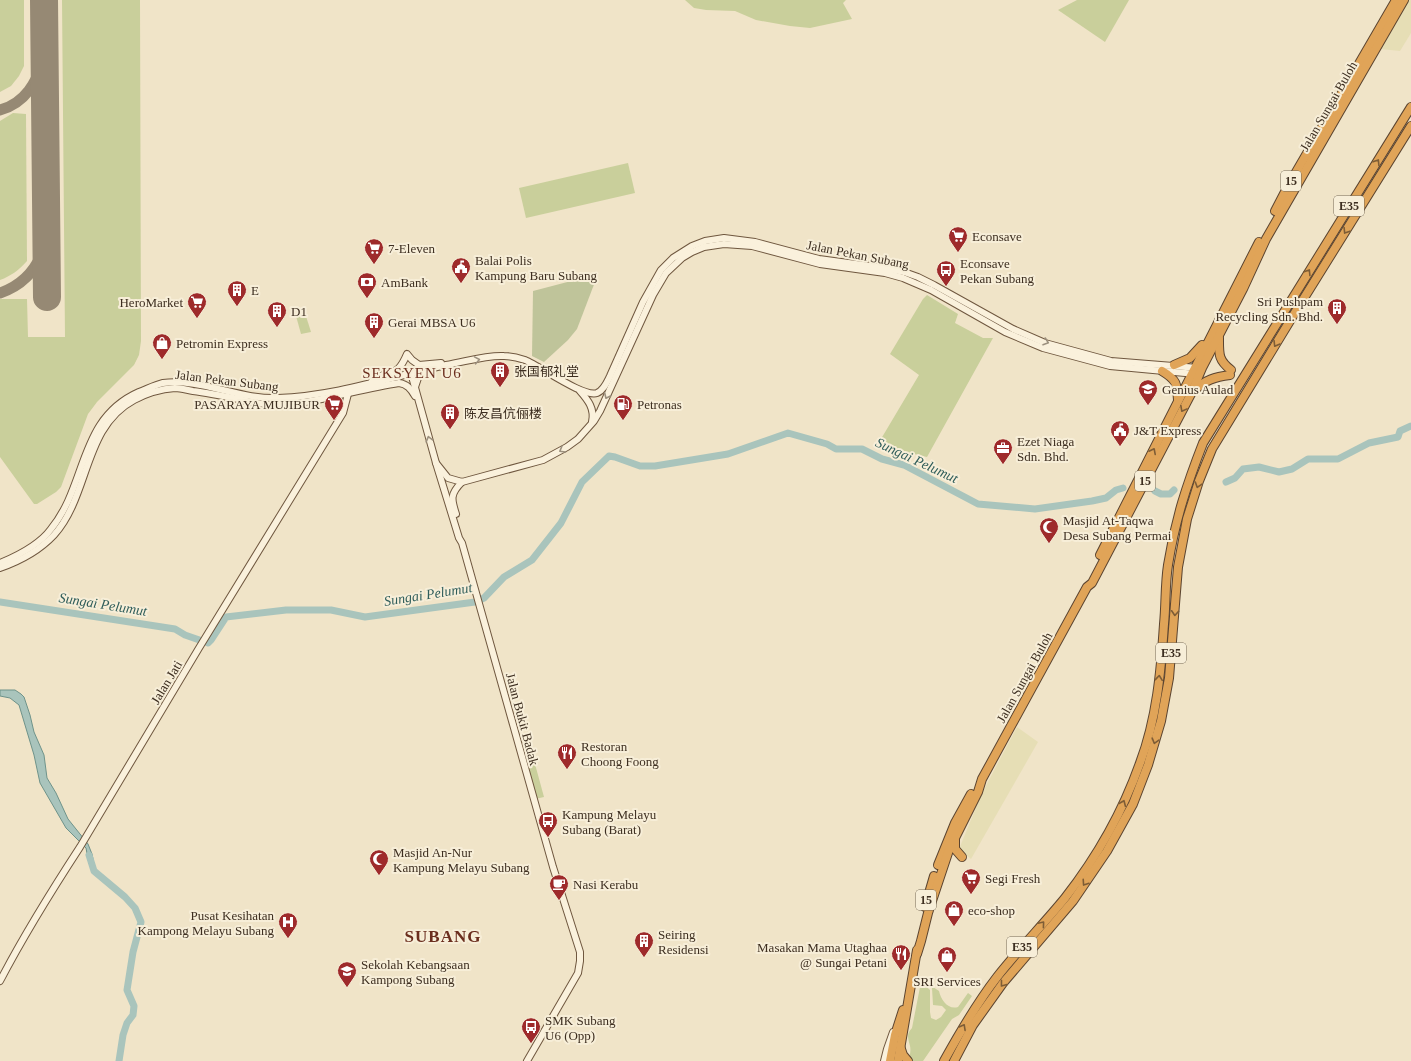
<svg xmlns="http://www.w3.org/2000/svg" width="1411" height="1061" font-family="'Times New Roman','Noto Sans SC',serif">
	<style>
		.farmland { fill: #e6deb5 }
		.green { fill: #c9cf9b }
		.cemetery { fill: #bfc49a }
		.water { fill: #a9c4bc; stroke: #6f938a }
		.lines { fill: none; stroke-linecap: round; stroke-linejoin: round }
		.river { stroke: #a9c4bc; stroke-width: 7 }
		.taxiway { stroke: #968974; stroke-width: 11 }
		.runway { stroke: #968974; stroke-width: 28 }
		.secondary-casing { stroke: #6f573f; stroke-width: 8 }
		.highway-casing { stroke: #5b4430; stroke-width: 10 }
		.secondary { stroke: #faf1dc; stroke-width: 6 }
		.highway { stroke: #e0a458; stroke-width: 8 }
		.oneway { stroke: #7e5d36 }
		.oneway2 { stroke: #9c907e }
		.labels { text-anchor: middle; stroke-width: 4; stroke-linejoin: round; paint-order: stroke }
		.shield { fill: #f7eed8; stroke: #756857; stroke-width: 1 }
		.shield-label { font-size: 12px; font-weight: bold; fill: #3d2e20 }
		.street-label { font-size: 13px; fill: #3d2e20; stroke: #f7eed8 }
		.poi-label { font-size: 13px; fill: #3d2e20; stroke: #f7eed8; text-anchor: start }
		.water-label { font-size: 14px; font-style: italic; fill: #2f5d5a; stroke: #f7eed8 }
		.quarter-label { font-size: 15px; letter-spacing: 1px; fill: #6b2e1e; stroke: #f7eed8 }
		.district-label { font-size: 17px; font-weight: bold; letter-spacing: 1px; fill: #6b2e1e; stroke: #f7eed8 }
	</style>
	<rect width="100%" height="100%" fill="#f0e4c8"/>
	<g class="farmland">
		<path d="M1408,0h3v33l-11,18 -20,-2z"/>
		<path d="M1017,727l21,15 -67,117 -12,-10 23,-56z"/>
	</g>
	<g class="green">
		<path d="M0,0h24v66l-5,10 -8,10 -11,6z"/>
		<path d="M62,0h78l1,341 -2,14 -5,10 -37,37 -9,12 -27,73 -5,5 -19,12h-3l-34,-47v-158h27l1,38h37z"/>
		<path d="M685,0h161l-3,3 9,16 -42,9 -20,-2 -34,-6 -21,-9 -29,-1 -12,-2z"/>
		<path d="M1077,0h52l-24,42 -47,-32z"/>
		<path d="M13,113l13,1 1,147c-8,9 -16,15 -27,19v-159z"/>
		<path d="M628,163l7,30 -109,25 -7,-30z"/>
		<path d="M927,295l31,19 -3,9 28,15h10l-66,119 -39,-9 -10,-4 41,-69 -29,-21 33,-55z"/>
		<path d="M305,313l6,19 -10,2 -5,-18z"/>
		<path d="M535,764l9,33 -9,2 -8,-34z"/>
		<path d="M921,982l9,8v22l1,6 5,2 5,-3 5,-7 -4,-4 -9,-1 -1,-17 1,-1 6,4c2,9 9,19 19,16l10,-14 4,3 -13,19 -7,4 -29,42h-12l-2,-2c1,-4 2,-9 1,-13 -2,-8 -4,-12 2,-18z"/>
	</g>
	<path class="cemetery" d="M598,274l-21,55 -9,11 -24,22 -12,-6 1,-65z"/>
	<path class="water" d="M0,690h15l6,4 3,3 6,18 4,17 10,23 3,23 9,15 12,26 20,25 4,10 2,10h-5l-3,-16 -20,-20 -26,-45 -6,-28 -15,-50 -9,-7 -10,-2z"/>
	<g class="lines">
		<g class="river">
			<path d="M1226,482l9,-4 8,-9 16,-2 20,5 13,-3 16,-10h30l31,-16 29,-6 2,-6 11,-5"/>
			<path d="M1155,491l6,3h9l4,-4"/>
			<path d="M0,602l175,27 10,6 23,8 3,-3 15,-23 60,-7h45l34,7 110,-15 9,-4 20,-21 28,-17 29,-37 21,-41 27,-26 6,1 25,9h15l73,-12 60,-21 39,11 9,5h26l20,10 22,6 74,39 57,5 57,-8 14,-3 10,-8 7,-2"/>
			<path d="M89,855l5,16 31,26 10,11 6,14 -8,30 -6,38 7,16 -1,9 -6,8 -4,12 -4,26"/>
		</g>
		<g class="taxiway">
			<path d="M0,110c26,-7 36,-28 45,-51"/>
			<path d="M0,293c26,-9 40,-27 46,-53"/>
		</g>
		<path class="runway" d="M44,0l3,297"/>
		<defs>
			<g id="secondary">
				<path d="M411,373l25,90 23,75 3,5 91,324 27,85v9l-2,12 -51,88"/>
				<path d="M372,381c19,-14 24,-1 35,-27l5,6 7,5 22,-2"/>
				<path d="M415,387l3,-9 7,-8"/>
				<path d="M580,391c8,9 15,18 12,31"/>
				<path d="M436,463l12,15 14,4 81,-22 24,-13 11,-8 16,-18 6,-10 53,-116 13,-22 16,-15 10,-6 12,-5 20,-3 28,2 68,18 65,9 18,5 28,12 74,42 38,16 67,18 86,8"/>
				<path d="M456,514c-5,-15 -6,-20 6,-32"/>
				<path d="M0,563c17,-7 40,-19 51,-34 37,-45 27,-110 88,-137 8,-3 16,-7 24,-9 37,-5 78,17 115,15 57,-2 113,-21 168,-33 19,-3 39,-10 58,-9 7,0 15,2 21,4 15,6 59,38 72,33 7,-3 10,-11 13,-17l33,-74 18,-32 12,-12 19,-12 13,-5 19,-3 31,4 64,17 66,9 19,4 14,5 16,8 79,44 32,14 66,18 87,7"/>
				<path d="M0,568c20,-7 39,-17 54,-33 36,-40 29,-108 80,-135 13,-7 27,-11 41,-12 6,0 12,2 18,3 15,2 30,5 45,8 12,3 26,6 39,6 41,-2 81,-16 122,-22 8,1 12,6 16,13"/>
				<path d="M0,981c24,-46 52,-91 80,-134l119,-199 144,-235 5,-19"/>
				<path d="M884,1061l3,-12 6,-17"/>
			</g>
			<g id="highway">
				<path d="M1275,211l13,-25 108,-186"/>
				<path d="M1219,338c0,16 -1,22 12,32"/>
				<path d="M1174,365l16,-7 12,-13"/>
				<path d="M1162,371c15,9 15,13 16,29"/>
				<path d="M1195,390c10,-10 20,-13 35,-15"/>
				<path d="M1100,555l159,-313"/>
				<path d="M955,840v9l7,8"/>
				<path d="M938,865l17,-42 16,-29"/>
				<path d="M925,907l9,-31"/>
				<path d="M917,954l4,-13 7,-28 21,-63 29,-58 4,-13 105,-192 5,-4 99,-189 11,-26 41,-79 23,-50 138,-239"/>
				<path d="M900,1046l3,9 5,6"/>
				<path d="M890,1061l5,-26 8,-25"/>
				<path d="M898,1061l19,-111"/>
				<path d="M944,1061c16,-29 33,-58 53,-84 22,-28 46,-52 68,-79 32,-41 58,-87 75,-135 17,-45 21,-93 24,-139 2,-20 1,-40 4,-59 7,-45 19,-81 35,-122l208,-336"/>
				<path d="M954,1061l19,-36 30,-42 70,-82 34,-50 26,-47 15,-39 13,-44 8,-43 9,-111 9,-48 12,-38 13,-32 84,-138 115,-185"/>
			</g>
		</defs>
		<use href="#secondary" class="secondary-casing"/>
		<use href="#highway" class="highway-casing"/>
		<use href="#secondary" class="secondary"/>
		<use href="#highway" class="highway"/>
	</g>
	<defs><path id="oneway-chevron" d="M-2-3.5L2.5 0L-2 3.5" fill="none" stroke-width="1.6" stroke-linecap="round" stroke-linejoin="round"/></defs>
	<g class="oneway">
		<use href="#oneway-chevron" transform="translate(1377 162) rotate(-58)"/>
		<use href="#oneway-chevron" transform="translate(1346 231) rotate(122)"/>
		<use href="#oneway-chevron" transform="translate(1308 272) rotate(-58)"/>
		<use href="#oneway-chevron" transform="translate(1276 344) rotate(121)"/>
		<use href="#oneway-chevron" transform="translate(1183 409) rotate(118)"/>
		<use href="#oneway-chevron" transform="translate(1153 451) rotate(-63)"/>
		<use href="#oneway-chevron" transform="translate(1198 485) rotate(108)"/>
		<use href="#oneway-chevron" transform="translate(1175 613) rotate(94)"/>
		<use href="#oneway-chevron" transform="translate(1159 678) rotate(-84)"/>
		<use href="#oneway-chevron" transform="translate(1155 741) rotate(106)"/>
		<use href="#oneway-chevron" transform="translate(1123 803) rotate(-67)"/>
		<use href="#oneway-chevron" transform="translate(1085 883) rotate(124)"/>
		<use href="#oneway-chevron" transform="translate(1042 924) rotate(-50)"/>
		<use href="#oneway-chevron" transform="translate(1003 984) rotate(128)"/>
		<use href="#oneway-chevron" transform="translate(963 1027) rotate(-61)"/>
	</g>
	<g class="oneway2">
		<use href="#oneway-chevron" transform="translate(1046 342) rotate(19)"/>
		<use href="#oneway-chevron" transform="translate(477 360) rotate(-10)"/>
		<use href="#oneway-chevron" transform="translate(607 396) rotate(114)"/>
		<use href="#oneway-chevron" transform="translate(429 439) rotate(-105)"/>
		<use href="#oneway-chevron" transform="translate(562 450) rotate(150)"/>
	</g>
	<defs>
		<symbol id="supermarket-pin" viewBox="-11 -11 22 30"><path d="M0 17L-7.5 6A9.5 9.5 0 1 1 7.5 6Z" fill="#9e2a2b" stroke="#f7eed8"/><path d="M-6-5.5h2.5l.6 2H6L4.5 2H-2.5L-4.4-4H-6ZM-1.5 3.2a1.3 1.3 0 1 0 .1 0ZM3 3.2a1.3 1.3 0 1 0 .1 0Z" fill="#fff"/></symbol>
		<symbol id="civic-pin" viewBox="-11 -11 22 30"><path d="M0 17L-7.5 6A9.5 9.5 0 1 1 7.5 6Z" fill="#9e2a2b" stroke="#f7eed8"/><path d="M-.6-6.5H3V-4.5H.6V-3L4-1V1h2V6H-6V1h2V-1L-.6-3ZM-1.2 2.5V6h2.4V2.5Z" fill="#fff"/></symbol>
		<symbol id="bus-pin" viewBox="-11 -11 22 30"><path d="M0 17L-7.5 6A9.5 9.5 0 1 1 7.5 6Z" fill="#9e2a2b" stroke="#f7eed8"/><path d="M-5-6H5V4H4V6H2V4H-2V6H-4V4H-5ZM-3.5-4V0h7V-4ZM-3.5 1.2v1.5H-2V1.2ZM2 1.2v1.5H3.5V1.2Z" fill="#fff"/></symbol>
		<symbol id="bank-pin" viewBox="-11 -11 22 30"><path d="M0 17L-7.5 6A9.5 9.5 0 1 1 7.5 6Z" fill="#9e2a2b" stroke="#f7eed8"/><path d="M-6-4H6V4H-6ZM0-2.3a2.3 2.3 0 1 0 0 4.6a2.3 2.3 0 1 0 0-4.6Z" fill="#fff"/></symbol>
		<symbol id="building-pin" viewBox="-11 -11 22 30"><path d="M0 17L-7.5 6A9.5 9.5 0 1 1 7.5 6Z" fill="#9e2a2b" stroke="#f7eed8"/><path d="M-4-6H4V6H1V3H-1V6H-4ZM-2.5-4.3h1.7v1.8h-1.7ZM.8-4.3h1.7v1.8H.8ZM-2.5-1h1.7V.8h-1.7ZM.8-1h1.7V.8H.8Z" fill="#fff"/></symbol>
		<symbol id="shop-pin" viewBox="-11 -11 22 30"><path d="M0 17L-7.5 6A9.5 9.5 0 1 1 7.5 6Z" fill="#9e2a2b" stroke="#f7eed8"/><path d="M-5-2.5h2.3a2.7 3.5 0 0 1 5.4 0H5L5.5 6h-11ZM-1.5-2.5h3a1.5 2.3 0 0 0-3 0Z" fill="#fff"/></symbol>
		<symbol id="school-pin" viewBox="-11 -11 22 30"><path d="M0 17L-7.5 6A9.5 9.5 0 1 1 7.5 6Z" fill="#9e2a2b" stroke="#f7eed8"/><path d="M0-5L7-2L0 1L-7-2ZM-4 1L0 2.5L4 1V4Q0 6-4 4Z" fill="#fff"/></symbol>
		<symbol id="fuel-pin" viewBox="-11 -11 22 30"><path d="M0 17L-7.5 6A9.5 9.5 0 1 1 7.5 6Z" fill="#9e2a2b" stroke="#f7eed8"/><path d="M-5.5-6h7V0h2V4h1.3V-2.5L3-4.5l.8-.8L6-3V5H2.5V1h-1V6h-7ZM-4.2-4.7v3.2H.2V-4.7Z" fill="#fff"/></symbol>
		<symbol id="office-pin" viewBox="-11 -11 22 30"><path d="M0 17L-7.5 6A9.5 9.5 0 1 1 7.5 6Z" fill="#9e2a2b" stroke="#f7eed8"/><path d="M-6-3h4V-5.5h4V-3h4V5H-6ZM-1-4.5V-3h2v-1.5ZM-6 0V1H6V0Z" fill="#fff"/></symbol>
		<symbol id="mosque-pin" viewBox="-11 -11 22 30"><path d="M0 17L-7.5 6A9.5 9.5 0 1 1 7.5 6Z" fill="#9e2a2b" stroke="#f7eed8"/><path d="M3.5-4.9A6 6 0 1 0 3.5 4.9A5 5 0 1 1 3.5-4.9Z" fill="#fff"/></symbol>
		<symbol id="restaurant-pin" viewBox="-11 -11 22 30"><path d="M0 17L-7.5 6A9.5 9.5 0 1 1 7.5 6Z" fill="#9e2a2b" stroke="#f7eed8"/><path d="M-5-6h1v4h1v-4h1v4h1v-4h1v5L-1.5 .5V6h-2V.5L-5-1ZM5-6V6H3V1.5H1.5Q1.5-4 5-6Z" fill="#fff"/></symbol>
		<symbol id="cafe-pin" viewBox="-11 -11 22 30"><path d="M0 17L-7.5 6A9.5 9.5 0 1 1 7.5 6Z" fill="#9e2a2b" stroke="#f7eed8"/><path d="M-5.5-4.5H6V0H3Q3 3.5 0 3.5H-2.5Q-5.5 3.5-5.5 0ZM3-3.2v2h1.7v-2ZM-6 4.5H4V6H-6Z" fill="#fff"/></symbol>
		<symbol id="hospital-pin" viewBox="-11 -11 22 30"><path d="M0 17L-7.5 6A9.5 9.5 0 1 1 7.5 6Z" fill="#9e2a2b" stroke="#f7eed8"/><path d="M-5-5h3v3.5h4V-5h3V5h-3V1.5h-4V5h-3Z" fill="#fff"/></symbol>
	</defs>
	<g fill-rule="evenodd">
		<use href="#supermarket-pin" x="947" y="225" width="22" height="30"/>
		<use href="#supermarket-pin" x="363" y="237" width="22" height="30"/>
		<use href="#civic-pin" x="450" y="256" width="22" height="30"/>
		<use href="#bus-pin" x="935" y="259" width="22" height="30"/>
		<use href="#bank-pin" x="356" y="271" width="22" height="30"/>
		<use href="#building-pin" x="226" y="279" width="22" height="30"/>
		<use href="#supermarket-pin" x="186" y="291" width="22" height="30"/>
		<use href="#building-pin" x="1326" y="297" width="22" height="30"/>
		<use href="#building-pin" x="266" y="300" width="22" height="30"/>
		<use href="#building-pin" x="363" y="311" width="22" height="30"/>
		<use href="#shop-pin" x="151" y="332" width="22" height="30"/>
		<use href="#building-pin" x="489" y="360" width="22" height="30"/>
		<use href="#school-pin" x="1137" y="378" width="22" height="30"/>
		<use href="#supermarket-pin" x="323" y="393" width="22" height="30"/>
		<use href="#fuel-pin" x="612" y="393" width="22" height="30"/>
		<use href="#building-pin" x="439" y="402" width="22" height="30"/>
		<use href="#civic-pin" x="1109" y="419" width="22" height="30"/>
		<use href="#office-pin" x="992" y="437" width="22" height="30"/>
		<use href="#mosque-pin" x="1038" y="516" width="22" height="30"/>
		<use href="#restaurant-pin" x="556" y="742" width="22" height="30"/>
		<use href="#bus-pin" x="537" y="810" width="22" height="30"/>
		<use href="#mosque-pin" x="368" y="848" width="22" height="30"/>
		<use href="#supermarket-pin" x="960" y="867" width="22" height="30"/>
		<use href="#cafe-pin" x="548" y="873" width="22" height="30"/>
		<use href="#shop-pin" x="943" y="899" width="22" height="30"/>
		<use href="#hospital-pin" x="277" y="911" width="22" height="30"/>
		<use href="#building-pin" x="633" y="930" width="22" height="30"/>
		<use href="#restaurant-pin" x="890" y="943" width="22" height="30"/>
		<use href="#shop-pin" x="936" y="945" width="22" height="30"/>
		<use href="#school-pin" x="336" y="960" width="22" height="30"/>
		<use href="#bus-pin" x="520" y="1016" width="22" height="30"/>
	</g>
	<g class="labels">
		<g class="shield">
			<rect x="1281" y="171" width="20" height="20" rx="3"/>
			<rect x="1334" y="196" width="30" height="20" rx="3"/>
			<rect x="1135" y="471" width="20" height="20" rx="3"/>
			<rect x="1156" y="643" width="30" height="20" rx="3"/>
			<rect x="916" y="890" width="20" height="20" rx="3"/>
			<rect x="1007" y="937" width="30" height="20" rx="3"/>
		</g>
		<g class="shield-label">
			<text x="1291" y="185">15</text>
			<text x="1349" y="210">E35</text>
			<text x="1145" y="485">15</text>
			<text x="1171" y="657">E35</text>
			<text x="926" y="904">15</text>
			<text x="1022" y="951">E35</text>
		</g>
		<g class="street-label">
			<text transform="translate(1328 106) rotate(-60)" y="5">Jalan Sungai Buloh</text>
			<text transform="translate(858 254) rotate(11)" y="5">Jalan Pekan Subang</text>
			<text transform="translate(227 380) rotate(7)" y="5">Jalan Pekan Subang</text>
			<text transform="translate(1024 677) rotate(-61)" y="5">Jalan Sungai Buloh</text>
			<text transform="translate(166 682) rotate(-59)" y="5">Jalan Jati</text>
			<text transform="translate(523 719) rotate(75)" y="5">Jalan Bukit Badak</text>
		</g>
		<g class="poi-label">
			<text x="972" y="241">Econsave</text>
			<text x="388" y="253">7-Eleven</text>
			<text x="475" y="265">Balai Polis<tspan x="475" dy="15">Kampung Baru Subang</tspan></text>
			<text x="960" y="268">Econsave<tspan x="960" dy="15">Pekan Subang</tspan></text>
			<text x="381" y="287">AmBank</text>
			<text x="251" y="295">E</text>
			<text x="1323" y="306" text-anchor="end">Sri Pushpam<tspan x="1323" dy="15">Recycling Sdn. Bhd.</tspan></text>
			<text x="183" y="307" text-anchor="end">HeroMarket</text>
			<text x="291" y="316">D1</text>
			<text x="388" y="327">Gerai MBSA U6</text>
			<text x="176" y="348">Petromin Express</text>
			<text x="514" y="376">张国郁礼堂</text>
			<text x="1162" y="394">Genius Aulad</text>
			<text x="320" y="409" text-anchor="end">PASARAYA MUJIBUR</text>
			<text x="637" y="409">Petronas</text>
			<text x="464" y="418">陈友昌伉俪楼</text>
			<text x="1134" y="435">J&amp;T Express</text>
			<text x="1017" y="446">Ezet Niaga<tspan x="1017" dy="15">Sdn. Bhd.</tspan></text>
			<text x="1063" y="525">Masjid At-Taqwa<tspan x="1063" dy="15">Desa Subang Permai</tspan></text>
			<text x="581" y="751">Restoran<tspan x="581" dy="15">Choong Foong</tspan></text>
			<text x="562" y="819">Kampung Melayu<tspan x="562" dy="15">Subang (Barat)</tspan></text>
			<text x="393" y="857">Masjid An-Nur<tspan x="393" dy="15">Kampung Melayu Subang</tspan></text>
			<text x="985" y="883">Segi Fresh</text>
			<text x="573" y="889">Nasi Kerabu</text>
			<text x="968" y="915">eco-shop</text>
			<text x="274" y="920" text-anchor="end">Pusat Kesihatan<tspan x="274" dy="15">Kampong Melayu Subang</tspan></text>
			<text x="658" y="939">Seiring<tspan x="658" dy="15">Residensi</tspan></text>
			<text x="887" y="952" text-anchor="end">Masakan Mama Utaghaa<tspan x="887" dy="15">@ Sungai Petani</tspan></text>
			<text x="361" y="969">Sekolah Kebangsaan<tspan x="361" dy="15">Kampong Subang</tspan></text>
			<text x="947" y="986" text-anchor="middle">SRI Services</text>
			<text x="545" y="1025">SMK Subang<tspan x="545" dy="15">U6 (Opp)</tspan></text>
		</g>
		<g class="water-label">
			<text transform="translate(917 460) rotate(25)" y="5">Sungai Pelumut</text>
			<text transform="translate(428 594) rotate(-9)" y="5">Sungai Pelumut</text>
			<text transform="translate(103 604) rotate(9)" y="5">Sungai Pelumut</text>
		</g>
		<g class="quarter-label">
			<text x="412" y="378">SEKSYEN U6</text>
		</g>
		<g class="district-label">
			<text x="443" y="942">SUBANG</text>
		</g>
	</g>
</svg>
